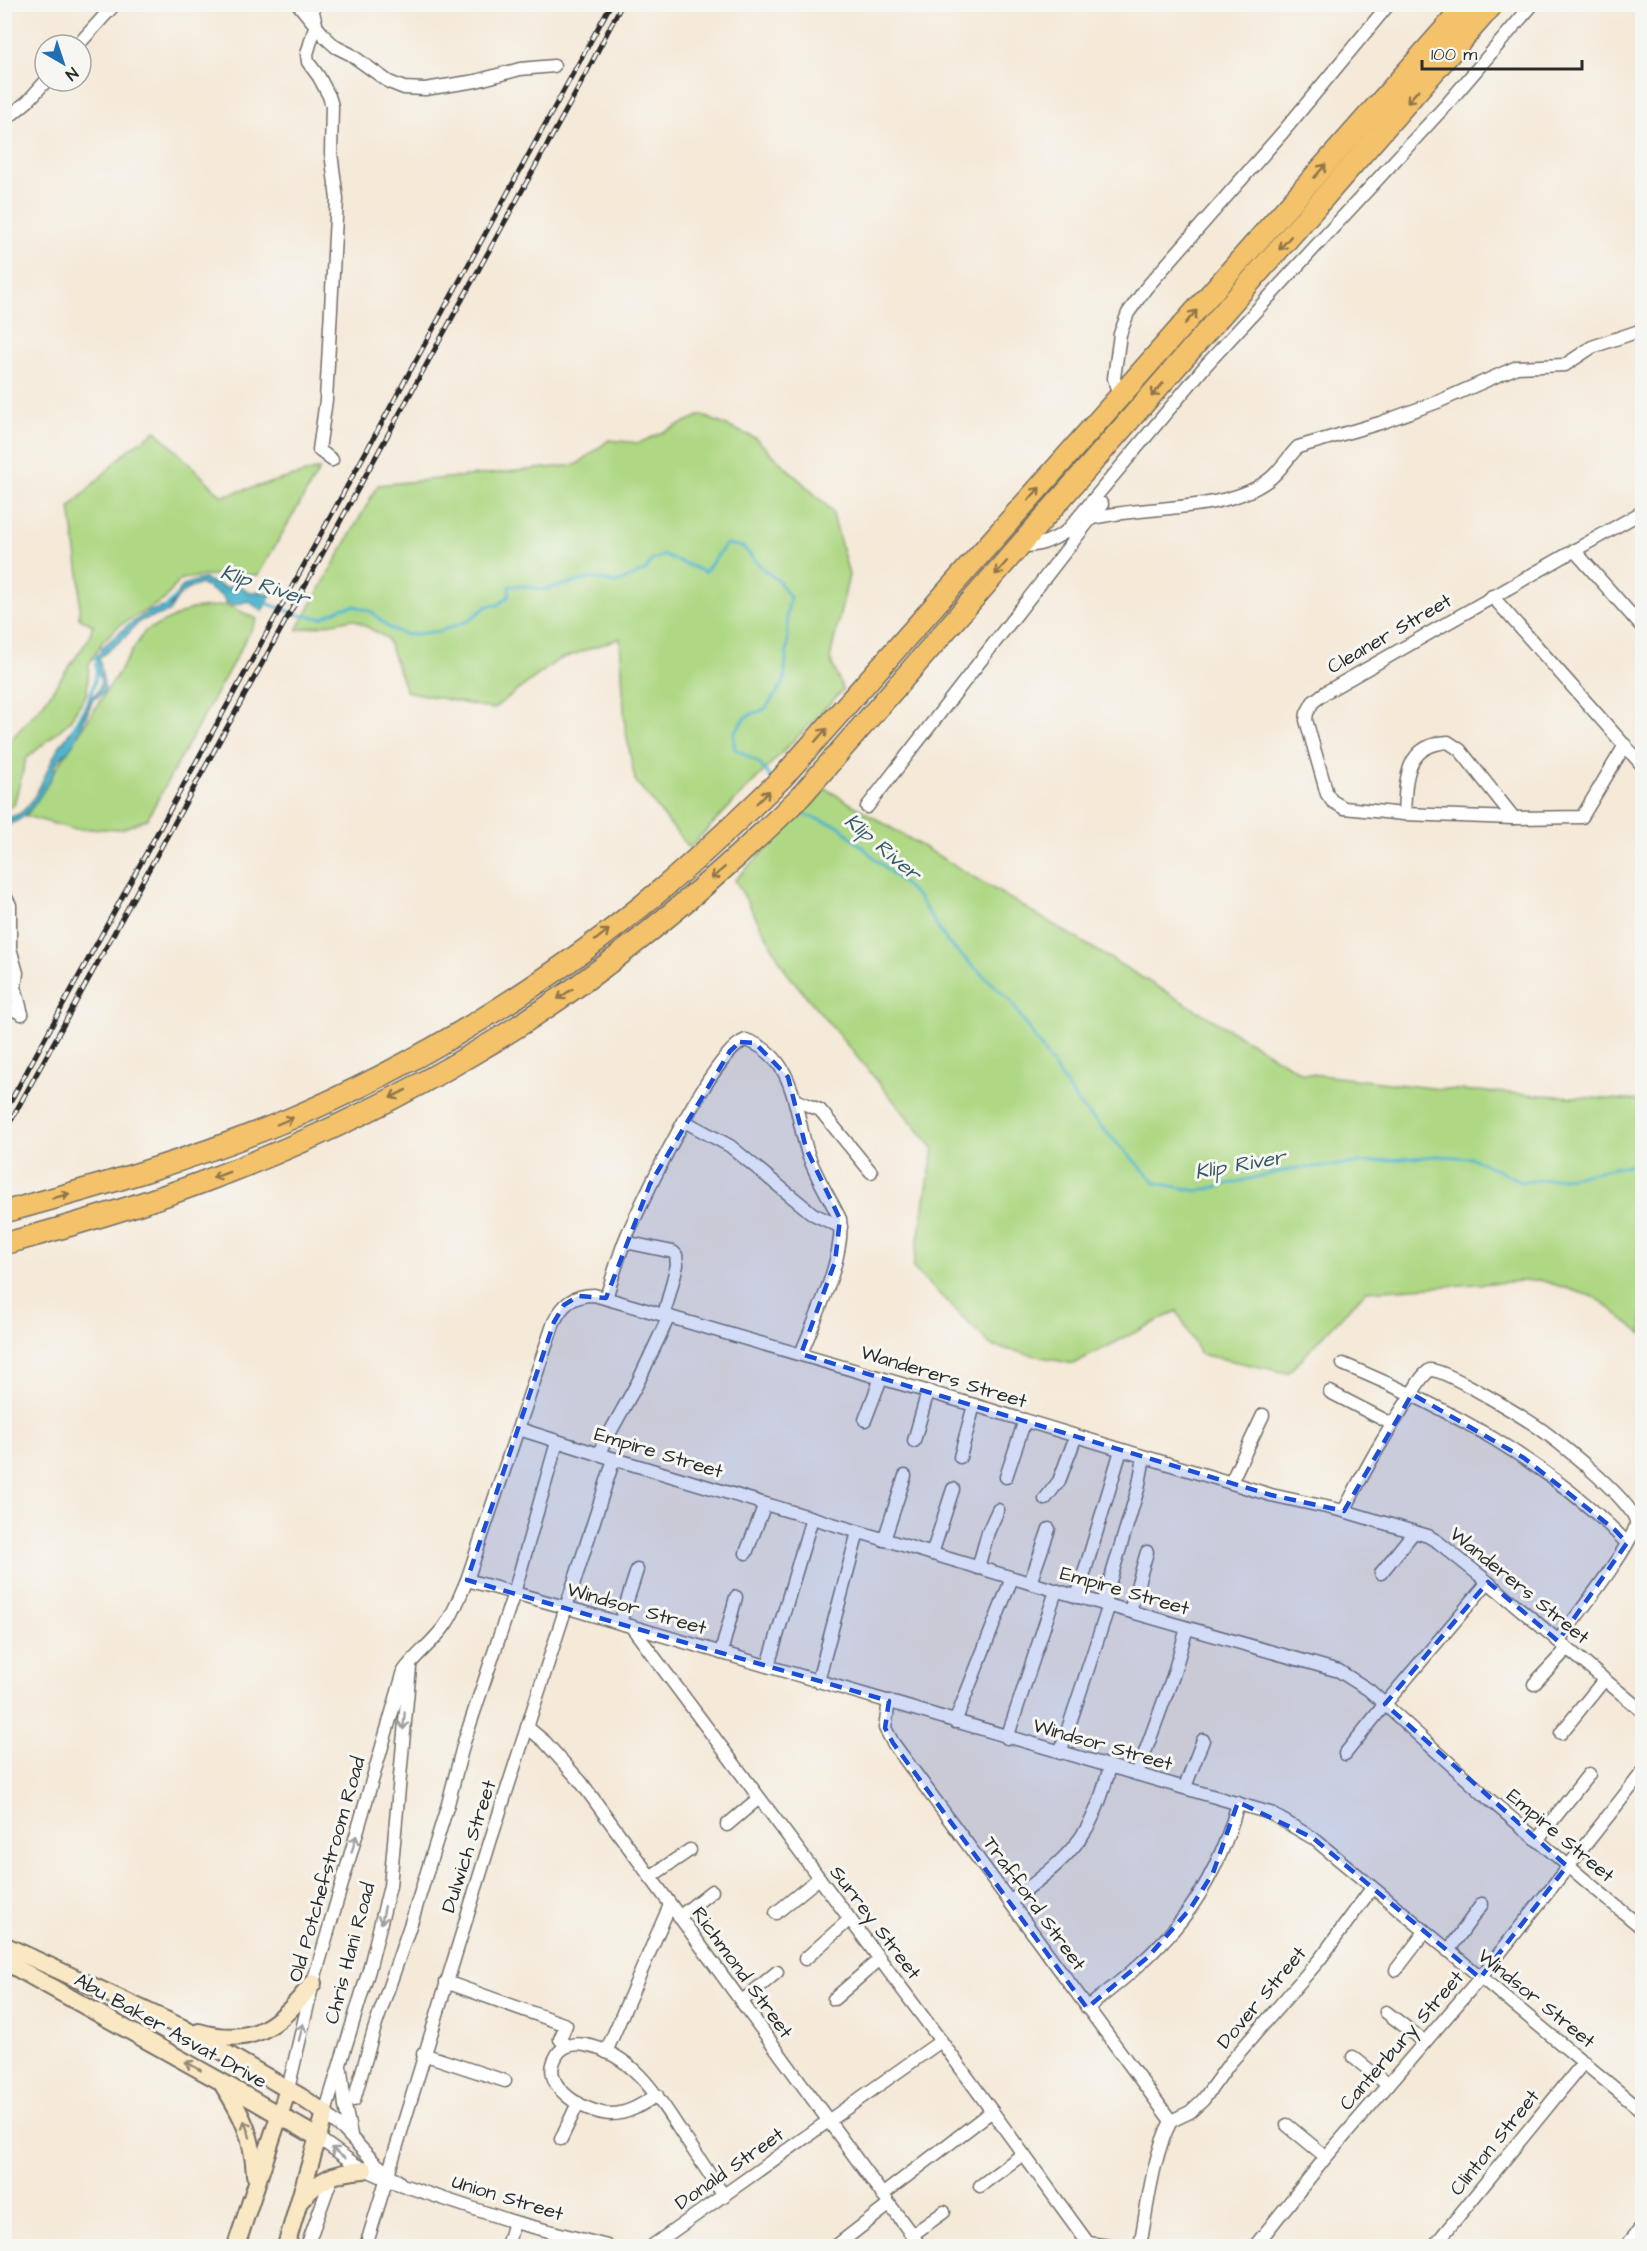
<svg xmlns="http://www.w3.org/2000/svg" width="1647" height="2251" font-family="'Architects Daughter',sans-serif">
	<style>
		.green { fill: #aed883; stroke: #6c8257; stroke-width: 1.5 }
		.water { fill: #4eb4cd; stroke: #3c707c; stroke-width: 1.5 }
		.lines { fill: none; stroke-linecap: round; stroke-linejoin: round }
		.stream { stroke: #4eb4cd; stroke-width: 3 }
		.minor-casing { stroke: #726e68; stroke-width: 15 }
		.secondary-casing { stroke: #726e68; stroke-width: 20 }
		.motorway-casing { stroke: #726e68; stroke-width: 24 }
		.minor { stroke: #fff; stroke-width: 12 }
		.secondary { stroke: #fae7c3; stroke-width: 16 }
		.motorway { stroke: #f3c26a; stroke-width: 21 }
		.rail-casing { stroke: #2b2b2b; stroke-width: 5 }
		.rail { stroke: #f6f6f2; stroke-width: 3; stroke-dasharray: 9; stroke-linecap: butt }
		.oneway { stroke: #8f764a }
		.oneway2 { stroke: #a0a0a0 }
		.oneway3 { stroke: #928977 }
		.marked { fill: #1d4ed8; fill-opacity: 0.2; stroke: #1d4ed8; stroke-width: 4.5; stroke-dasharray: 12 8; stroke-linejoin: round }
		.labels { text-anchor: middle; stroke-width: 6; stroke-linejoin: round; paint-order: stroke }
		.street-label { font-size: 20px; fill: #2b2b2b; stroke: #f6f6f2 }
		.water-label { font-size: 21px; font-style: italic; fill: #375b64; stroke: #f6f6f2 }
	</style>
	<rect width="100%" height="100%" fill="#f6f6f2"/>
	<filter id="ink" filterUnits="userSpaceOnUse"><feTurbulence type="fractalNoise" baseFrequency=".0167" numOctaves="2"/><feDisplacementMap in="SourceGraphic" scale="12" xChannelSelector="R" yChannelSelector="G"/><feConvolveMatrix kernelMatrix="1 2 1 2 8 2 1 2 1" color-interpolation-filters="sRGB"/></filter>
	<filter id="wash" filterUnits="userSpaceOnUse"><feTurbulence type="fractalNoise" baseFrequency=".008" numOctaves="4" result="noise"/><feDisplacementMap in="SourceGraphic" scale="24" xChannelSelector="R" yChannelSelector="G"/><feGaussianBlur stdDeviation="1.35" result="paint"/><feColorMatrix in="noise" values="0 0 0 0 0 0 0 0 0 0 0 0 0 0 0 0 0 1.4 0 .05"/><feComposite in="paint" operator="in"/></filter>
	<g filter="url(#wash)">
		<rect width="100%" height="100%" fill="#f5e9d8"/>
		<g class="green">
			<path d="M701,415l54,23 77,73 17,64 -19,83 13,32 -154,158 -54,-68 -10,-53 -5,-89 -62,22 -65,49 -87,-18 -19,-53 -34,-19 -56,11 81,-145 198,-20 33,-25 30,3z"/>
			<path d="M156,431l66,65 98,-27 -62,106 -36,-1 -41,5 -17,21 -44,25 -16,15 -15,24 -2,29 -18,29 -43,37 -12,46 -9,4v-63l38,-42 45,-64 5,-15 -14,-7 1,-37 -10,-74 59,-58z"/>
			<path d="M227,605l30,14 -110,200 -25,10h-49l-47,-13 119,-185 46,-22z"/>
			<path d="M826,789l476,284 138,16 202,12v233l-45,-36 -57,-18 -174,11 -78,82 -88,-19 -23,-43 -104,53 -81,-18 -79,-78 21,-119 -147,-176 -52,-93z"/>
		</g>
		<path class="water" d="M204,579l22,9 12,-4 11,9 10,-2 12,4 -9,16 -14,-10 -12,4 -9,-2 -5,-7 -21,-12c-19,6 -23,11 -32,28l-29,9 -16,17 -25,20 6,31 -2,5 -10,5c-8,18 -13,39 -27,54 -6,6 -12,9 -12,20 -12,19 -25,49 -49,52v-7c7,-1 15,-3 20,-9 15,-15 24,-47 36,-65 11,-16 26,-28 30,-47l7,-5 3,-11 -6,-16 7,-17 25,-22 22,-15 22,-6c9,-19 12,-22 33,-26z"/>
		<g class="lines">
			<g class="stream">
				<path d="M263,602l36,13 23,3 20,-10 13,-2 17,6 17,16 18,7 33,-4 28,-10 19,-15 11,-1 11,-9v-10h19l14,4 50,-12 24,5 30,-13 5,-9 13,-6 41,17 21,-28 17,3 21,23 15,11 11,16 -3,17 1,24 -4,44 -19,27 -18,7 -13,17v15l25,15 12,15"/>
				<path d="M164,609l12,-13"/>
				<path d="M73,729c12,-22 27,-46 23,-72l7,-6"/>
				<path d="M796,812l43,14 79,71 30,46 61,56 69,104 78,80 42,8 94,-22 144,-13 36,2 50,24 49,-5 71,-15"/>
			</g>
		</g>
	</g>
	<g filter="url(#ink)">
		<g class="lines">
			<defs>
				<g id="minor">
					<path d="M298,4l28,34 10,9 14,7 39,28 15,6 21,1 51,-8 44,-12 34,-3"/>
					<path d="M311,4l5,20 -9,30 1,8 11,15 10,19 3,10 -1,47 6,46 -11,201 -7,50 13,10"/>
					<path d="M78,45l37,-41"/>
					<path d="M4,121l24,-20 18,-20"/>
					<path d="M1119,398l-5,-20 6,-44 8,-21 18,-25 137,-156 106,-128"/>
					<path d="M1066,532l141,-168 241,-261 85,-99"/>
					<path d="M1021,547c7,-1 15,-2 22,-4 18,-5 32,-20 50,-25 53,-13 130,-5 174,-37 13,-9 20,-23 31,-34l82,-24 60,-22 77,-34 48,-2 27,-18 50,-17"/>
					<path d="M1574,550l68,77"/>
					<path d="M1492,596l150,169"/>
					<path d="M1625,745l-43,72 -68,1 -110,-4 -60,-6 -12,-7 -5,-7 -21,-74 1,-7 6,-11 13,-10 316,-180"/>
					<path d="M867,807l235,-303"/>
					<path d="M1404,814c2,-33 0,-69 44,-72l12,8 54,68"/>
					<path d="M4,894l6,11v43l7,25 -2,14 7,27"/>
					<path d="M4,1005l18,9"/>
					<path d="M795,1100l25,10 51,62"/>
					<path d="M684,1121l46,25 83,68 28,13"/>
					<path d="M625,1242l48,10 3,3 1,10 -13,50"/>
					<path d="M606,1298c7,-22 13,-44 22,-65 16,-35 85,-183 118,-193 51,17 48,74 63,117 8,22 21,41 31,62 5,39 -25,99 -39,135"/>
					<path d="M1343,1364c103,43 206,98 284,179"/>
					<path d="M1330,1392l62,32"/>
					<path d="M865,1420l16,-42"/>
					<path d="M519,1429l79,25 432,129 309,88 30,19 121,110 152,128"/>
					<path d="M914,1441l14,-50"/>
					<path d="M598,1454l40,-72 31,-66"/>
					<path d="M960,1457l14,-52"/>
					<path d="M1006,1477l19,-57"/>
					<path d="M1231,1482l32,-67"/>
					<path d="M1045,1499l14,-18 17,-45"/>
					<path d="M1344,1511c19,-38 40,-75 64,-111 6,-10 12,-23 22,-30 16,-1 100,51 116,63 16,12 91,72 90,90 -1,19 -64,99 -78,118"/>
					<path d="M884,1540l21,-64"/>
					<path d="M746,1553l19,-49"/>
					<path d="M932,1554l21,-65"/>
					<path d="M978,1568l10,-36 10,-22"/>
					<path d="M1381,1573l33,-41"/>
					<path d="M467,1580l98,27 705,206 43,25 329,273"/>
					<path d="M1030,1583l19,-54"/>
					<path d="M1077,1597l44,-147"/>
					<path d="M1103,1604l35,-115 6,-32"/>
					<path d="M1130,1611l17,-59"/>
					<path d="M620,1623l17,-53"/>
					<path d="M631,1626l310,415 147,202"/>
					<path d="M721,1653l15,-56"/>
					<path d="M768,1666l44,-148"/>
					<path d="M818,1681l40,-149"/>
					<path d="M1534,1684l33,-35"/>
					<path d="M889,1701l-4,27 8,15 278,378"/>
					<path d="M955,1722l57,-144"/>
					<path d="M527,1727l18,15 36,40 339,464"/>
					<path d="M1561,1733l43,-53"/>
					<path d="M1007,1738l49,-147"/>
					<path d="M1060,1753l49,-148"/>
					<path d="M1345,1754l40,-50 103,-122"/>
					<path d="M1137,1774l36,-98 14,-48"/>
					<path d="M1185,1787l18,-47"/>
					<path d="M727,1825l32,-27"/>
					<path d="M1537,1840l52,-66"/>
					<path d="M650,1877l40,-27"/>
					<path d="M1010,1902c28,-22 58,-42 77,-74 11,-19 17,-40 23,-61"/>
					<path d="M776,1913l43,-35"/>
					<path d="M679,1917l33,-26"/>
					<path d="M1448,1951l34,-47"/>
					<path d="M805,1959l45,-40"/>
					<path d="M1396,1970l29,-38"/>
					<path d="M446,1982l120,43 -6,14 6,7"/>
					<path d="M834,1999l46,-40"/>
					<path d="M741,2002l36,-30"/>
					<path d="M1087,2008c78,-60 125,-108 151,-205"/>
					<path d="M1386,2012l39,30"/>
					<path d="M606,2052l64,-147"/>
					<path d="M423,2054l82,27"/>
					<path d="M1353,2057l35,28"/>
					<path d="M341,2070l4,36 6,29"/>
					<path d="M288,2089l25,-106 91,-312c12,-17 30,-29 42,-47 9,-13 14,-29 21,-44l87,-258c9,-18 19,-27 40,-27l380,110 297,90 73,16 84,25 10,6 50,40 154,129"/>
					<path d="M657,2095c-14,9 -29,19 -46,19 -26,-1 -74,-28 -54,-59 6,-10 17,-12 28,-10 48,8 74,53 98,90 14,20 27,40 41,61"/>
					<path d="M354,2100l20,-70 39,-113 35,-113 16,-62 50,-149 43,-151"/>
					<path d="M1171,2121l19,-9 13,-12 26,-36 91,-105 52,-71"/>
					<path d="M1287,2125l39,32"/>
					<path d="M317,2137l39,28 37,17 121,40 93,24"/>
					<path d="M561,2139l17,-36"/>
					<path d="M399,2182l-24,-19 -31,-33 -19,-17 44,-143 21,-84 20,-219"/>
					<path d="M980,2186l43,-32"/>
					<path d="M882,2195l110,-84"/>
					<path d="M912,2235l32,-23"/>
					<path d="M1088,2243l22,3"/>
					<path d="M307,2246l26,-72"/>
					<path d="M366,2246l124,-404 124,-383"/>
					<path d="M507,2246l7,-24"/>
					<path d="M652,2246l289,-205"/>
					<path d="M836,2246l53,-41"/>
					<path d="M1140,2246c7,-37 13,-92 31,-125"/>
					<path d="M1255,2246l71,-89 154,-179 162,-205"/>
					<path d="M1434,2246l150,-184"/>
					<path d="M1626,2246l16,-19"/>
				</g>
				<g id="secondary">
					<path d="M4,1945l177,82 120,70 24,16 -39,133"/>
					<path d="M4,1961l216,120 97,56"/>
					<path d="M199,2032c56,16 81,-8 114,-49"/>
					<path d="M223,2085c20,31 30,52 32,90"/>
					<path d="M300,2201c19,-22 36,-29 64,-31"/>
					<path d="M236,2246l52,-157"/>
				</g>
				<g id="motorway">
					<path d="M4,1212c96,-26 190,-53 281,-91 131,-55 269,-140 377,-232 41,-35 81,-73 120,-111l685,-774"/>
					<path d="M4,1244c66,-18 132,-37 196,-61 95,-35 189,-79 276,-131 118,-69 226,-159 324,-255l693,-793"/>
				</g>
			</defs>
			<use href="#minor" class="minor-casing"/>
			<use href="#secondary" class="secondary-casing"/>
			<use href="#motorway" class="motorway-casing"/>
			<use href="#minor" class="minor"/>
			<use href="#secondary" class="secondary"/>
			<use href="#motorway" class="motorway"/>
			<defs>
				<g id="rail">
					<path d="M4,1113l607,-1109"/>
					<path d="M4,1133l575,-1046 43,-83"/>
				</g>
			</defs>
			<use href="#rail" class="rail-casing"/>
			<use href="#rail" class="rail"/>
		</g>
		<defs><path id="oneway-shaft" d="M-6 0H5M1.5-3L5.5 0L1.5 3" fill="none" stroke-width="1.6" stroke-linecap="round" stroke-linejoin="round" transform="scale(1.5)"/></defs>
		<g class="oneway">
			<use href="#oneway-shaft" transform="translate(1413 96) rotate(131)"/>
			<use href="#oneway-shaft" transform="translate(1320 171) rotate(-49)"/>
			<use href="#oneway-shaft" transform="translate(1285 243) rotate(131)"/>
			<use href="#oneway-shaft" transform="translate(1191 317) rotate(-49)"/>
			<use href="#oneway-shaft" transform="translate(1157 390) rotate(131)"/>
			<use href="#oneway-shaft" transform="translate(1034 494) rotate(-48)"/>
			<use href="#oneway-shaft" transform="translate(1001 568) rotate(131)"/>
			<use href="#oneway-shaft" transform="translate(821 735) rotate(-48)"/>
			<use href="#oneway-shaft" transform="translate(763 797) rotate(-44)"/>
			<use href="#oneway-shaft" transform="translate(718 873) rotate(139)"/>
			<use href="#oneway-shaft" transform="translate(602 935) rotate(-38)"/>
			<use href="#oneway-shaft" transform="translate(565 994) rotate(146)"/>
			<use href="#oneway-shaft" transform="translate(398 1094) rotate(153)"/>
			<use href="#oneway-shaft" transform="translate(285 1121) rotate(-23)"/>
			<use href="#oneway-shaft" transform="translate(221 1175) rotate(159)"/>
			<use href="#oneway-shaft" transform="translate(61 1196) rotate(-15)"/>
		</g>
		<g class="oneway2">
			<use href="#oneway-shaft" transform="translate(404 1721) rotate(95)"/>
			<use href="#oneway-shaft" transform="translate(354 1844) rotate(-74)"/>
			<use href="#oneway-shaft" transform="translate(383 1915) rotate(102)"/>
			<use href="#oneway-shaft" transform="translate(301 2032) rotate(-76)"/>
			<use href="#oneway-shaft" transform="translate(338 2153) rotate(-143)"/>
		</g>
		<g class="oneway3">
			<use href="#oneway-shaft" transform="translate(193 2066) rotate(-151)"/>
			<use href="#oneway-shaft" transform="translate(247 2129) rotate(-110)"/>
		</g>
	</g>
	<path class="marked" d="M740,1042l15,1 33,34 18,71 34,71 -5,43 -34,92 470,141 73,16 68,-117 112,64 91,72 12,13 -69,98 -70,-59 -103,122 182,162 -87,112 -167,-140 -75,-36 -25,71 -23,36 -42,48 -61,51 -194,-265 -8,-15 4,-27 -422,-121 87,-258 10,-17 14,-9 28,2 44,-114 80,-133z"/>
	<g class="labels">
		<g class="street-label">
			<text transform="translate(1389 633) rotate(-30)" y="7">Cleaner Street</text>
			<text transform="translate(944 1376) rotate(17)" y="7">Wanderers Street</text>
			<text transform="translate(659 1452) rotate(17)" y="7">Empire Street</text>
			<text transform="translate(1520 1585) rotate(39)" y="7">Wanderers Street</text>
			<text transform="translate(1125 1590) rotate(16)" y="7">Empire Street</text>
			<text transform="translate(637 1608) rotate(16)" y="7">Windsor Street</text>
			<text transform="translate(1103 1744) rotate(16)" y="7">Windsor Street</text>
			<text transform="translate(1561 1835) rotate(40)" y="7">Empire Street</text>
			<text transform="translate(468 1846) rotate(-72)" y="7">Dulwich Street</text>
			<text transform="translate(326 1869) rotate(-74)" y="7">Old Potchefstroom Road</text>
			<text transform="translate(1035 1903) rotate(54)" y="7">Trafford Street</text>
			<text transform="translate(876 1922) rotate(53)" y="7">Surrey Street</text>
			<text transform="translate(349 1953) rotate(-75)" y="7">Chris Hani Road</text>
			<text transform="translate(743 1972) rotate(54)" y="7">Richmond Street</text>
			<text transform="translate(1261 1997) rotate(-50)" y="7">Dover Street</text>
			<text transform="translate(1537 1998) rotate(39)" y="7">Windsor Street</text>
			<text transform="translate(171 2030) rotate(29)" y="7">Abu Baker Asvat Drive</text>
			<text transform="translate(1401 2040) rotate(-49)" y="7">Canterbury Street</text>
			<text transform="translate(1494 2142) rotate(-51)" y="7">Clinton Street</text>
			<text transform="translate(729 2168) rotate(-35)" y="7">Donald Street</text>
			<text transform="translate(508 2197) rotate(17)" y="7">Union Street</text>
		</g>
		<g class="water-label">
			<text transform="translate(265 585) rotate(18)" y="7">Klip River</text>
			<text transform="translate(883 847) rotate(40)" y="7">Klip River</text>
			<text transform="translate(1240 1164) rotate(-10)" y="7">Klip River</text>
		</g>
	</g>
	<rect width="1647" height="2251" fill="none" stroke="#f6f6f2" stroke-width="24"/>
	<g transform="translate(63 63) rotate(141)"><circle r="28" fill="#f6f6f2" stroke="#a5a5a2" stroke-width="1.5"/>
	<path d="M0-4.5L10 22L0 15L-10 22Z" fill="#1f6fb2"/>
	<text y="-9" font-size="16" font-weight="bold" text-anchor="middle" fill="#2b2b2b">N</text>
	</g>
	<path d="M1422 60v9h160v-9" fill="none" stroke="#2b2b2b" stroke-width="3"/>
	<text x="1431" y="60" font-size="18" fill="#2b2b2b" stroke="#f6f6f2" stroke-width="4.5" paint-order="stroke">100 m</text>
</svg>
